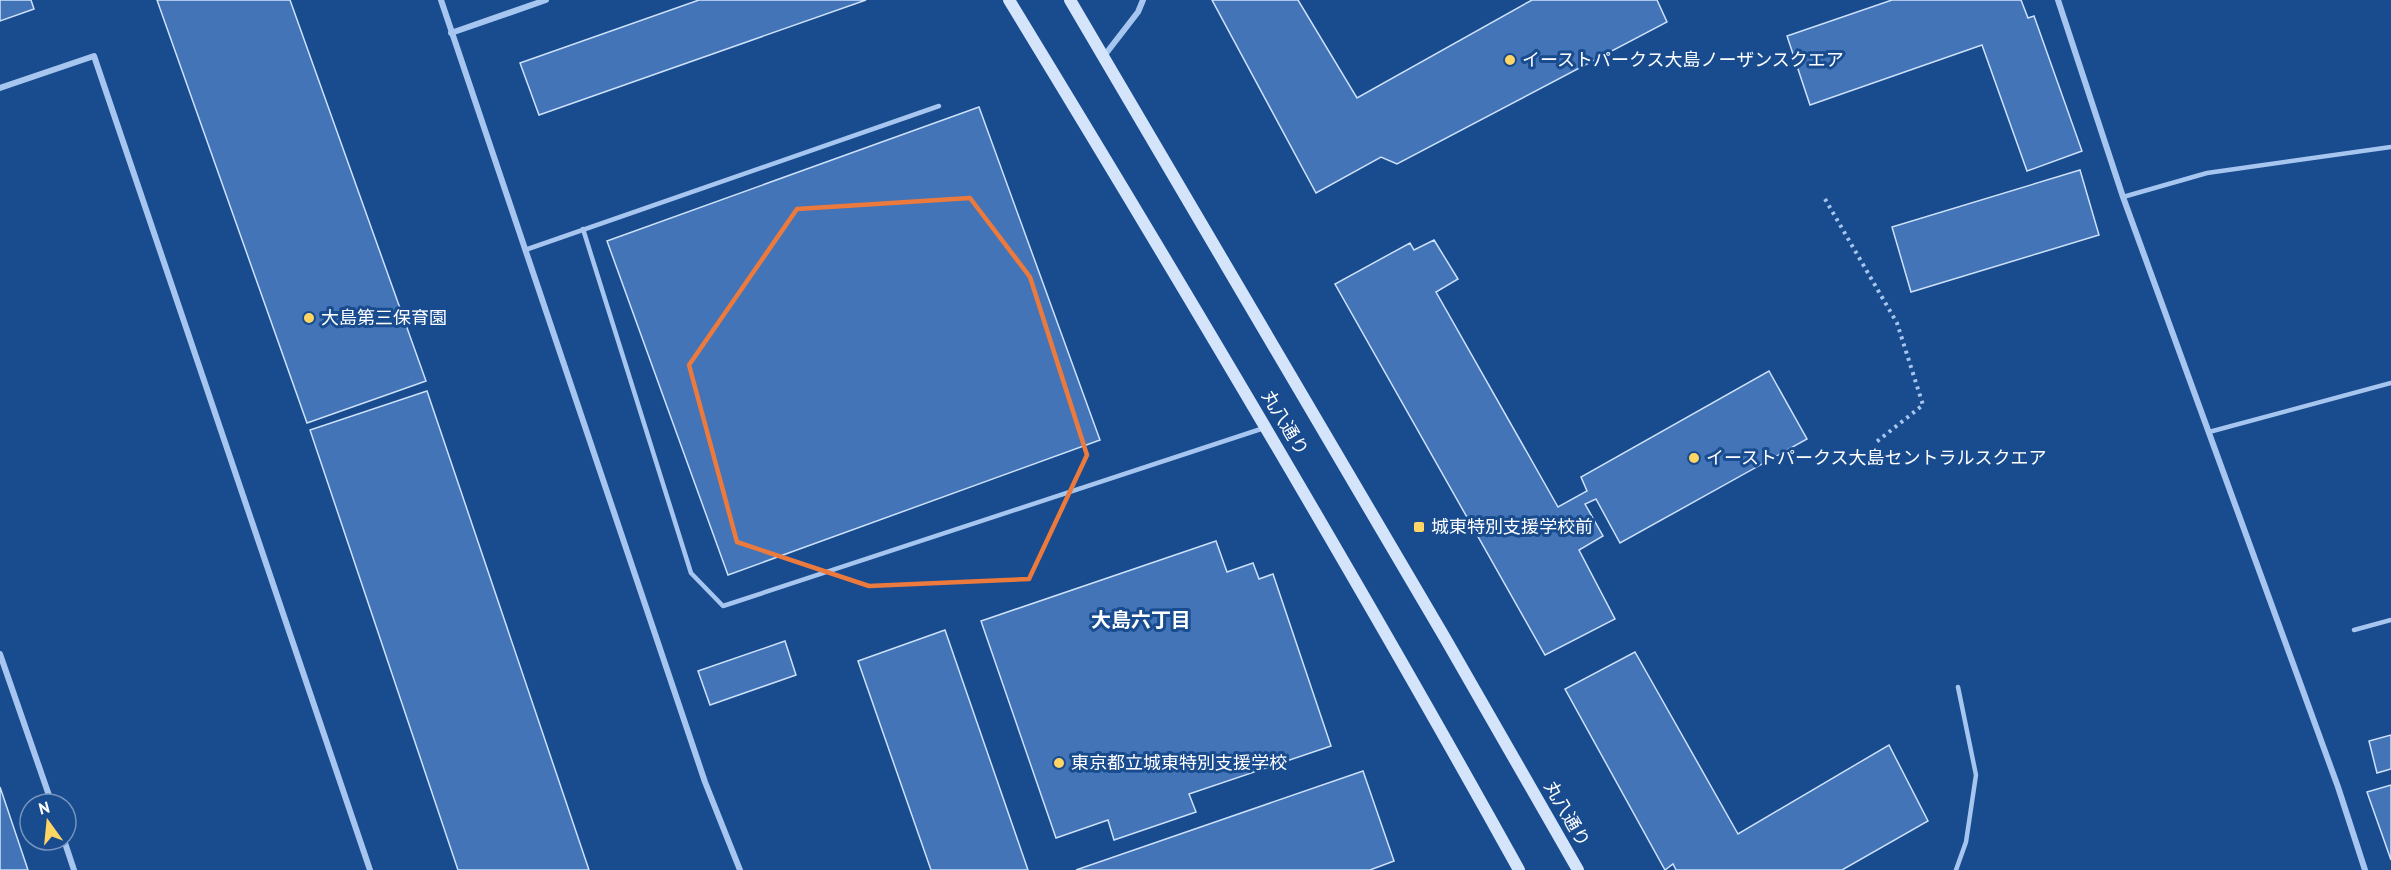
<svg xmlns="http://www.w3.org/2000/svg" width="2391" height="870" font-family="'PT Sans','Noto Sans JP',sans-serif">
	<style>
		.building { fill: #4274b7; stroke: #cde1fa; stroke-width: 1.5 }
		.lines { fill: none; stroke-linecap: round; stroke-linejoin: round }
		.path { stroke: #a6c6ef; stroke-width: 4; stroke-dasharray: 3 4.5; stroke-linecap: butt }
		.lane { stroke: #a6c6ef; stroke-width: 4.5 }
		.street { stroke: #a6c6ef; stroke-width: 6 }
		.secondary { stroke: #d4e4fa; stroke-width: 12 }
		.marked { fill: none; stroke: #ed7a3d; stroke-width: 4.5; stroke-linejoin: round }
		.poi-dot { fill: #ffd564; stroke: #194b8f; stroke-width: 2 }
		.labels { text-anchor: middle; stroke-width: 6; stroke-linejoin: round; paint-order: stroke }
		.poi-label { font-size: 18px; fill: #fff; stroke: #194b8f; text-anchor: start }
		.street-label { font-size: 18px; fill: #fff; stroke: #194b8f }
		.neighbourhood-label { font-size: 20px; font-weight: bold; fill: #fff; stroke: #194b8f }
	</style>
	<rect width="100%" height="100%" fill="#194b8f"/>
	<g class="building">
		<path d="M0,0h31l3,9 -34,12z"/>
		<path d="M157,0h133l136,381 -119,42z"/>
		<path d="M699,0h167l-327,115 -19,-52z"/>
		<path d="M1212,0h86l59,98 175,-98h125l10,22 -270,142 -16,-7 -65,36z"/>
		<path d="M1892,0h129l7,18 6,-2 48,135 -55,20 -45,-126 -172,60 -23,-69z"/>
		<path d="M979,107l121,333 -372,135 -121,-334z"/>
		<path d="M2080,170l19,65 -188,57 -19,-65z"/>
		<path d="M1434,240l24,39 -22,13 122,215 29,-16 -6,-14 188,-106 38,68 -187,104 -24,-44 -11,5 18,32 -24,14 36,69 -70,36 -210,-371 75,-41 4,7z"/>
		<path d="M427,391l162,479h-131l-148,-440z"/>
		<path d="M1216,541l11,31 26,-9 6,16 14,-5 58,172 -142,48 7,18 -82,28 -6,-20 -52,18 -75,-217z"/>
		<path d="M945,630l83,240h-97l-73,-209z"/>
		<path d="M785,641l11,34 -86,30 -12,-34z"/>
		<path d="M1635,652l103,182 151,-89 39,76 -86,49h-166l-3,-6 -8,6 -100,-181z"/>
		<path d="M2391,735v34l-14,4 -8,-32z"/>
		<path d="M1363,771l31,90 -24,9h-294z"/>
		<path d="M2391,785v75l-24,-68z"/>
		<path d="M0,787l28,83h-28z"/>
	</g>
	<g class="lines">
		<path class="path" d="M1825,199l72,124 26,82 -48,38"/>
		<g class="lane">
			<path d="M2123,197l84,-24 184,-26"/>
			<path d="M583,229l108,344 32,33 541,-178"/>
			<path d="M525,250l414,-144"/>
			<path d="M2209,432l182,-49"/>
			<path d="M2354,630l37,-10"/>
			<path d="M1956,870l10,-28 10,-67 -18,-88"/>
		</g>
		<g class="street">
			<path d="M441,0l264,782 35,88"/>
			<path d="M2058,0l65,197 215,590 27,83"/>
			<path d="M451,33l95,-33"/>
			<path d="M1104,56l34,-44 5,-12"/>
			<path d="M0,88l94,-32 276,814"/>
			<path d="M0,654l52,150"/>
			<path d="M64,840l10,30"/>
		</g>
		<g class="secondary">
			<path d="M1009,0c175,287 347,576 510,870"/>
			<path d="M1070,0l375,638 133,232"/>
		</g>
	</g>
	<path class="marked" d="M970,198l60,79 57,178 -58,124 -160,7 -132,-44 -48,-177 108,-156z"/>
	<g class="poi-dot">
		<circle cx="1510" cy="60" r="6"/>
		<circle cx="309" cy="318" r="6"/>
		<circle cx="1694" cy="458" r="6"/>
		<rect x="1413" y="521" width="12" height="12" rx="3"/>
		<circle cx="1059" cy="763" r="6"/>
	</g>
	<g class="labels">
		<g class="poi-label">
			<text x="1522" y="66">イーストパークス大島ノーザンスクエア</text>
			<text x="321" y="324">大島第三保育園</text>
			<text x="1706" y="464">イーストパークス大島セントラルスクエア</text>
			<text x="1431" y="533">城東特別支援学校前</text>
			<text x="1071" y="769">東京都立城東特別支援学校</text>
		</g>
		<g class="street-label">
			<text transform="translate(1285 423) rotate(59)" y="6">丸八通り</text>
			<text transform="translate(1567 814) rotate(60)" y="6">丸八通り</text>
		</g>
		<g class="neighbourhood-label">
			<text x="1141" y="627">大島六丁目</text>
		</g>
	</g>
	<g transform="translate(48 822) rotate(345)"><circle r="28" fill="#194b8f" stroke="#7593bc" stroke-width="1.5"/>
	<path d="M0-4.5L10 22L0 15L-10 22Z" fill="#ffd564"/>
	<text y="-9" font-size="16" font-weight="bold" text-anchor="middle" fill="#ffffff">N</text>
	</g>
</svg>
